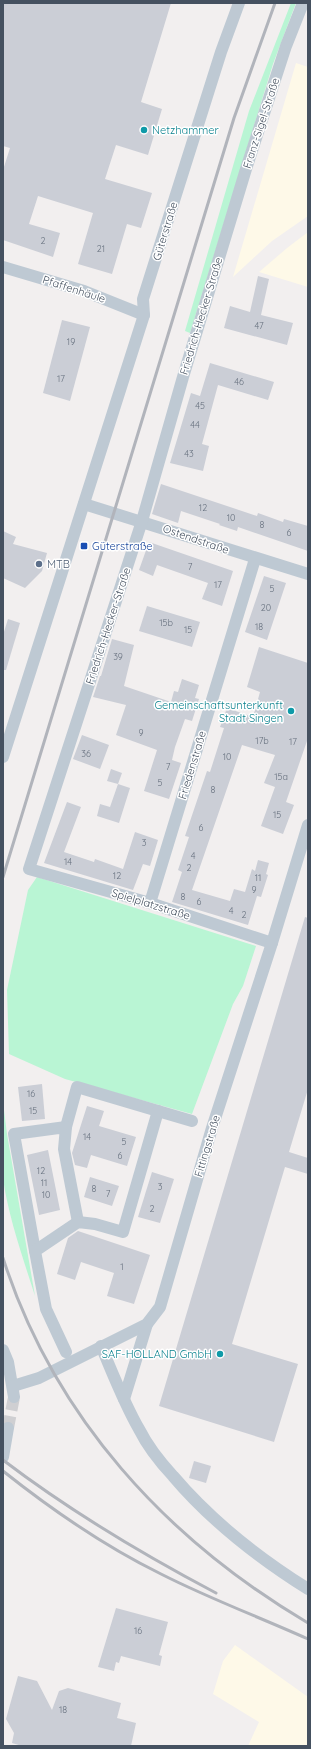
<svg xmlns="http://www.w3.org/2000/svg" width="311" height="1749" font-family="Quicksand,sans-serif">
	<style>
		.commercial { fill: #fef9e8 }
		.green { fill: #b9f5d4 }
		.building { fill: #cbced6 }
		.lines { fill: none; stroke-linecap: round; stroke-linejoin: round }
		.street-tunnel { stroke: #cfcfd2; stroke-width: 12; stroke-dasharray: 12 6; stroke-linecap: butt }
		.street { stroke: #bec9d3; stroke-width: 12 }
		.rail { stroke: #b1b4bb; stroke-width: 3 }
		.culture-dot { fill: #0f9aa8; stroke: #fff; stroke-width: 1.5 }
		.transit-dot { fill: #1a4fb4; stroke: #fff; stroke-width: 1.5 }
		.service-dot { fill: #5c6f8a; stroke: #fff; stroke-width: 1.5 }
		.labels { text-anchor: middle; stroke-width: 3; stroke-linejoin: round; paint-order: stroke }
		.number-label { font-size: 9px; fill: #66707e }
		.street-label { font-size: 11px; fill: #455160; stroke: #fff }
		.culture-label { font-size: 11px; fill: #0d838f; stroke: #fff; text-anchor: end }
		.transit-label { font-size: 11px; fill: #164399; stroke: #fff; text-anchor: start }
		.service-label { font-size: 11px; fill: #4e5e75; stroke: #fff; text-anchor: start }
	</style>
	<rect width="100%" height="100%" fill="#f2efef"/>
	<g class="commercial">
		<path d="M296,63l12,4v149l-36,25 -39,36z"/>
		<path d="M308,232v55l-49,-15 28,-24z"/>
		<path d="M235,1645l73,52v49h-60l11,-24 -46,-28 10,-33z"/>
	</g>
	<g class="green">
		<path d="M291,3h5l-23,61 -83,269 -5,-2 64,-220z"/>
		<path d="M37,877l219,69 -13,40 -10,18 -41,110 -127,-35 -56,-25 -2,-64 21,-100z"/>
		<path d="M3,1102l4,32 28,162c-12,-38 -26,-77 -32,-117 -3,-25 0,-52 0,-77z"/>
	</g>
	<g class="building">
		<path d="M3,3h168l-30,99 21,7 -14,46 -32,-10 -11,34 47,14 -11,35 -14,-4 -15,50 -34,-10 15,-51 -55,-17 -9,28 31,9 -7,24 -50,-17v-70l7,-22 -7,-2z"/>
		<path d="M258,276l11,3 -8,36 32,8 -6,22 -63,-17 6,-22 20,6z"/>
		<path d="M62,320l28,7 -20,74 -27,-8z"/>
		<path d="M210,363l64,19 -6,18 -50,-15 -16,59 7,2 -6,25 -33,-8 21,-70 9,3z"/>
		<path d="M161,484l96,32 1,-3 25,9 1,-3 24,7v25l-70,-24 -1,4 -18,-6 1,-1 -39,-13 -3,12 -26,-9z"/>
		<path d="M3,531l13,6 -3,7 34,9 -5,18 -17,17 -22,-10z"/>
		<path d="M149,542l84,29 -11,35 -20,-7 6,-16 -51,-18 -4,11 -14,-6z"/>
		<path d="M264,576l22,7 -19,57 -22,-8z"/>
		<path d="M147,606l53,16 -8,25 -53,-16z"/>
		<path d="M8,619l12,4 -14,47h-3v-35z"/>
		<path d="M112,639l22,6 -10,41 47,16 3,-11 4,1 4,-13 17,6 -4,13 4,1 -7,22 -7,-2 -10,28 -3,13 9,3 -12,36 -25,-8 13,-41 -41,-15 10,-30 -33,-8 7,-21h1z"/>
		<path d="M259,647l49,16v75l-22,64 8,3 -11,29 -22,-8 14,-39 -11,-4 11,-28 -33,-10 -50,145 38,11 4,-12 11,3 7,-23 3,2 3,-11 11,3 -3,11 2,1 -7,22 -4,-1 -9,29 -76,-23 10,-30 -4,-2 11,-33 -4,-1 22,-65 3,1 14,-44 -4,-1 7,-19 26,9 7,-25 -13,-5z"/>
		<path d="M82,735l27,10 -9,24 -27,-10z"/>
		<path d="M111,769l11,4 -4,11 -11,-3z"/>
		<path d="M118,784l12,4 -11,35 -22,-7 3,-12 10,3z"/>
		<path d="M67,802l14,5 -17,45 30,10 1,-3 28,10 12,-37 23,8 -8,26 -7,-2 -10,26 -89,-27z"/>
		<path d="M305,917l3,1v171l-19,63 19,6v16l-23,-7 -53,177 66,20 -24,78 -115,-36z"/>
		<path d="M42,1084l3,35 -23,2 -4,-34z"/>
		<path d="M87,1106l17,5 -5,15 37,11 -9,29 -36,-11 -4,13 -12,-3 -3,-12z"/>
		<path d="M48,1150l12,60 -21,5 -12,-60z"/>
		<path d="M152,1172l22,7 -14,44 -22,-6z"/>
		<path d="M90,1177l29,9 -7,20 -28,-9z"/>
		<path d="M78,1231l72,24 -16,49 -27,-8 7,-23 -33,-11 -6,18 -18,-6 11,-36z"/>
		<path d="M194,1461l17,5 -5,17 -17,-5z"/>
		<path d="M116,1608l52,14 -9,33 3,1 -2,10 -39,-10 -2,7 -3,-1 -2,9 -16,-4z"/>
		<path d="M18,1676l19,5 15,29 7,-19 9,-3 53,15 -4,15 19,5 -5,23h-109l-10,-3 2,-10 -8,-14z"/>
	</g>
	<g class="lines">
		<path class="street-tunnel" d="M8,1428l6,-31"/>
		<g class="street">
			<path d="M3,267l81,24 60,24"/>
			<path d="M84,504l224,70"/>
			<path d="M3,757l141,-442 -1,-16 78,-247 18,-49"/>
			<path d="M150,903l105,-344"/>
			<path d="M272,943l-122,-40 -121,-34 113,-348 41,-144 63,-208 40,-123 17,-43"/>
			<path d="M66,1127l11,-40 81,24"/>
			<path d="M35,1251l-21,-117 52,-7 -2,22 14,73"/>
			<path d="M101,1346c12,28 23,57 38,83 9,18 21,33 34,47 39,46 84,81 135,113"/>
			<path d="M3,1350l5,12 6,35"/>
			<path d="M66,1352l-20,-43 -11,-58 43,-29 17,2 28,8 35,-121 34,10"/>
			<path d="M13,1386l26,-8 108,-54 13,-17 52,-179 60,-185 36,-118"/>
			<path d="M124,1399l23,-75"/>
			<path d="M3,1457l5,-29"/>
		</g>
		<g class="rail">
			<path d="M3,877l231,-759 41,-115"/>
			<path d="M3,1258c51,159 163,281 305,365"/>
			<path d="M3,1460c67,51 139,94 213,133"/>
			<path d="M3,1471c49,39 101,75 158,103 47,24 98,43 147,65"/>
		</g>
	</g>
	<g class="culture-dot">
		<circle cx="144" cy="130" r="4"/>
		<circle cx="291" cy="711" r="4"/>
		<circle cx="220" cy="1354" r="4"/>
	</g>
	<rect class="transit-dot" x="80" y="542" width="8" height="8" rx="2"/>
	<circle class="service-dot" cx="39" cy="564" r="4"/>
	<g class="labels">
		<g class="number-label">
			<text x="43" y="244">2</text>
			<text x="101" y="252">21</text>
			<text x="259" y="329">47</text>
			<text x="71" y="345">19</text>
			<text x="61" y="382">17</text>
			<text x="239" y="385">46</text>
			<text x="200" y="409">45</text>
			<text x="195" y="428">44</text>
			<text x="189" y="457">43</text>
			<text x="203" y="511">12</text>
			<text x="231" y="521">10</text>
			<text x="262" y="528">8</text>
			<text x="289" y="536">6</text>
			<text x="190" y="570">7</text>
			<text x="218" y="588">17</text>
			<text x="272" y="592">5</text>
			<text x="266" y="611">20</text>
			<text x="166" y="626">15b</text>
			<text x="259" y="630">18</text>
			<text x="188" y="633">15</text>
			<text x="118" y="660">39</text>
			<text x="141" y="736">9</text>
			<text x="262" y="744">17b</text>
			<text x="293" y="745">17</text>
			<text x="86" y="757">36</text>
			<text x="227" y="760">10</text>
			<text x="168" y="770">7</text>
			<text x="281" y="780">15a</text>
			<text x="160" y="786">5</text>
			<text x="213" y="793">8</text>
			<text x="277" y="818">15</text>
			<text x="201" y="831">6</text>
			<text x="144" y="846">3</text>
			<text x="193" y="859">4</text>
			<text x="68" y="865">14</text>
			<text x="189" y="871">2</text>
			<text x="117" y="879">12</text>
			<text x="258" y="881">11</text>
			<text x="254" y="893">9</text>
			<text x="183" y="900">8</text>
			<text x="199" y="905">6</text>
			<text x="231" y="914">4</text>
			<text x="244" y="918">2</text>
			<text x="31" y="1097">16</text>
			<text x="33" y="1114">15</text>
			<text x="87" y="1140">14</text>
			<text x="124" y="1145">5</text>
			<text x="120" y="1159">6</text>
			<text x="41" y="1174">12</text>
			<text x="44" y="1186">11</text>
			<text x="160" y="1190">3</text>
			<text x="94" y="1192">8</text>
			<text x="108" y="1197">7</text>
			<text x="46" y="1198">10</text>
			<text x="152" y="1212">2</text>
			<text x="122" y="1270">1</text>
			<text x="138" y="1634">16</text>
			<text x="63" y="1713">18</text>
		</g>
		<g class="street-label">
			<text transform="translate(261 123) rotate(-72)" y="4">Franz-Sigel-Straße</text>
			<text transform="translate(165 231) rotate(-73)" y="4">Güterstraße</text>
			<text transform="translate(74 289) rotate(18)" y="4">Pfaffenhäule</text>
			<text transform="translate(201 316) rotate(-73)" y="4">Friedrich-Hecker-Straße</text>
			<text transform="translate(196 539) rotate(19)" y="4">Ostendstraße</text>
			<text transform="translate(108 626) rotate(-72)" y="4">Friedrich-Hecker-Straße</text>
			<text transform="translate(192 765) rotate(-73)" y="4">Friedenstraße</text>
			<text transform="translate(151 904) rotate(17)" y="4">Spielplatzstraße</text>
			<text transform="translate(207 1146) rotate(-73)" y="4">Fittingstraße</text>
		</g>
		<g class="culture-label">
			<text x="152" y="134" text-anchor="start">Netzhammer</text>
			<text x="283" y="709">Gemeinschaftsunterkunft<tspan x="283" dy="13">Stadt Singen</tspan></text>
			<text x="212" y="1358">SAF-HOLLAND GmbH</text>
		</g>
		<g class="transit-label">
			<text x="92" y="550">Güterstraße</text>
		</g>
		<g class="service-label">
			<text x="47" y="568">MTB</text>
		</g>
	</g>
	<rect width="311" height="1749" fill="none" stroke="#455160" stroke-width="8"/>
</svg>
